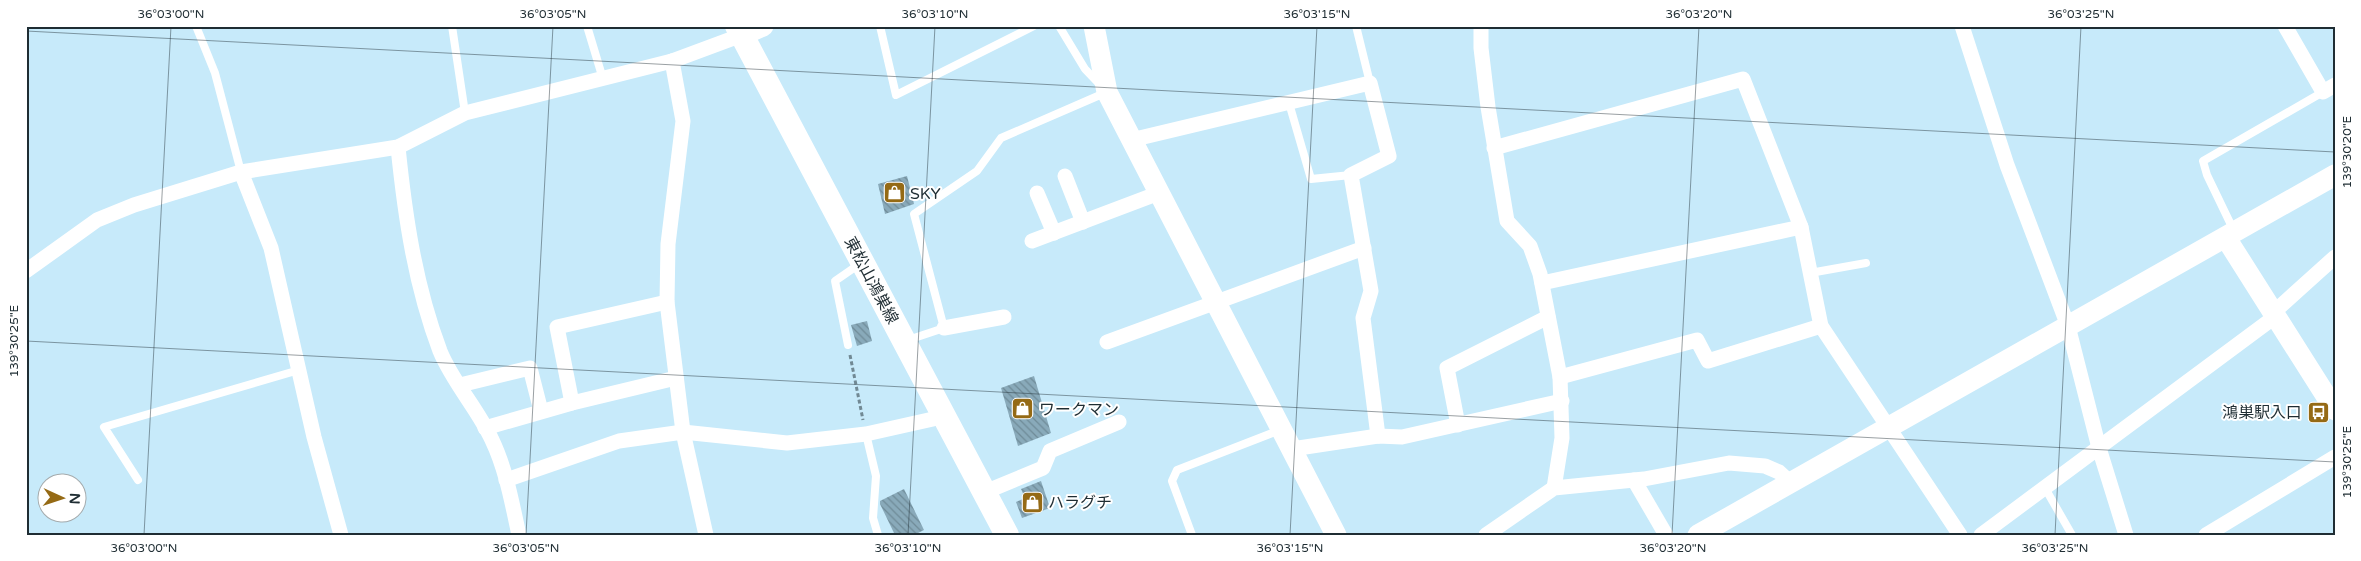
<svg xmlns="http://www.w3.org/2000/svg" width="2361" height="561" font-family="'Varela Round','Noto Sans JP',sans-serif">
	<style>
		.building { fill: url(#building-back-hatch) }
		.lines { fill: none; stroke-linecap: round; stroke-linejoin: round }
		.path { stroke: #718994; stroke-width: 3; stroke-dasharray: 4 2.5; stroke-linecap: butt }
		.lane { stroke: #fff; stroke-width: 8 }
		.street { stroke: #fff; stroke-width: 15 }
		.secondary { stroke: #fff; stroke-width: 21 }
		.primary { stroke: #fff; stroke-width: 24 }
		.ticks { fill: none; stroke: #1f2d33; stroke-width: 1; stroke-opacity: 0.45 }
		.labels { text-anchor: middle; stroke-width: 4; stroke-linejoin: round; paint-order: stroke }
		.poi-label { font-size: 16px; fill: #1f2d33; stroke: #fff; text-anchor: start }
		.street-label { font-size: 16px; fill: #1f2d33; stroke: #fff }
		.neatline { fill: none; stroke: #1f2d33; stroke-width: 2 }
		.ticks-label { font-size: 12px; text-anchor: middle; fill: #1f2d33 }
	</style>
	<defs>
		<pattern id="building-back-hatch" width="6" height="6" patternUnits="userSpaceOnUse" patternTransform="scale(1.25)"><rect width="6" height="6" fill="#89aaba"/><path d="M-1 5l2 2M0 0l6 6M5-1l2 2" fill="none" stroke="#6f8b98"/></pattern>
	</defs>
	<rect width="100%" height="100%" fill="#c7eafa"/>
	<g class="building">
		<path d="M907,176l7,28 -29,10 -7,-30z"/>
		<path d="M867,321l5,20 -15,5 -6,-21z"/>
		<path d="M1034,376l17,57 -33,13 -17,-58z"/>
		<path d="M1041,481l9,27 -28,10 -6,-16 9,-4 -4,-9z"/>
		<path d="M904,489l20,41 -10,5h-19l-15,-31v-3z"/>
	</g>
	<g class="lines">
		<path class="path" d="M850,355l13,65"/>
		<g class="lane">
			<path d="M196,26l19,47 26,99"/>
			<path d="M452,26l13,87"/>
			<path d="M587,26l16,53"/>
			<path d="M880,26l16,69 138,-69"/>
			<path d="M1356,26l14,57"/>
			<path d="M1289,103l22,76 40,-4"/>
			<path d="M2234,231l-27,-56 -4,-14 120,-69"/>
			<path d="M1810,273l56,-10"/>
			<path d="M908,340l36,-12 -30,-114 63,-43 24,-33 106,-46 -22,-23 -26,-43"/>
			<path d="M848,345l-13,-64 26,-18"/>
			<path d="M866,434l10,42 -3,42 5,17"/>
			<path d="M138,480l-34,-53 195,-57"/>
			<path d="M2045,488l27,47"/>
			<path d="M1192,535l-20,-54 5,-11 103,-40"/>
		</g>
		<g class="street">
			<path d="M1481,26v22l7,59 19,114 23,25 10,28 20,103 2,61 -8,50"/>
			<path d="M1962,26l45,139 61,161 31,122 27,87"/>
			<path d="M2285,26l38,66 12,-7"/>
			<path d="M672,61l11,60 -15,123 -1,58 16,130 23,103"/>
			<path d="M1131,140l239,-57 19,73 -38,19 20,116 -8,27 15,118"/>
			<path d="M398,147c7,69 17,138 42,204 13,32 38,58 52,89 14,29 20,63 27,95"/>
			<path d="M1494,148l249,-69 58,148"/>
			<path d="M241,172l30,76 43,189 27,98"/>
			<path d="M1065,176l18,46"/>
			<path d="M1037,193l17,40"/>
			<path d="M1032,241l127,-48"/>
			<path d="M26,271l71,-51 37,-15 107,-33 157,-25 67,-34 207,-52 70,-26"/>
			<path d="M1542,283l259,-56 20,99 139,209"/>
			<path d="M2274,312l61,-55"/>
			<path d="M944,328l60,-11"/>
			<path d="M1107,342l257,-94"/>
			<path d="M1560,377l137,-37 11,21 113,-35"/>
			<path d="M460,385l70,-17 11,43"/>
			<path d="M572,403l-15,-76 110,-25"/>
			<path d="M1458,425l-11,-57 101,-51"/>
			<path d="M485,428l87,-25 104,-25"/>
			<path d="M1292,449l86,-13 24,1 160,-36"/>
			<path d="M506,480l113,-39 64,-9 104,11 79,-9 67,-15 11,-5"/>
			<path d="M1634,480l32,55"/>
			<path d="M985,492l58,-24 7,-17 69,-29"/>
			<path d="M1486,535l68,-47 90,-9 85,-16 36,3 14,6 12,11"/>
			<path d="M1981,535l295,-219"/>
			<path d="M2206,535l129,-78"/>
		</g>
		<g class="secondary">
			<path d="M1094,26l13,66 229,443"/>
			<path d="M742,35l21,-9"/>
			<path d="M2226,238l109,172"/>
			<path d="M1698,535l637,-360"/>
		</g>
		<path class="primary" d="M737,26l270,509"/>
	</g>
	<path class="ticks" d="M26,31l2309,121M26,341l2309,121M144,535l27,-509M526,535l27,-509M908,535l27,-509M1290,535l27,-509M1672,535l27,-509M2055,535l26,-509"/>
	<defs>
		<symbol id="shop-square" viewBox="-11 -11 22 22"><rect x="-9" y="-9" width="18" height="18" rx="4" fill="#956a15" stroke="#fff"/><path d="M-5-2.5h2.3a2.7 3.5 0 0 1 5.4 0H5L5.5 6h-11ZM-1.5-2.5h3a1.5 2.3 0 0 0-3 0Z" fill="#fff"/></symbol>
		<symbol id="bus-square" viewBox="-11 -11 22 22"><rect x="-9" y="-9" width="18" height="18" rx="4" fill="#956a15" stroke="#fff"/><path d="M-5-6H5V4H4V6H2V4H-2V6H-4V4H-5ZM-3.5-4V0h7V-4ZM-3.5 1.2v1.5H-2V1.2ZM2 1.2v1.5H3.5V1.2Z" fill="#fff"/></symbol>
	</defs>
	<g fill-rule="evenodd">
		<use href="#shop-square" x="882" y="180" width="25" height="25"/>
		<use href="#shop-square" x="1010" y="396" width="25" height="25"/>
		<use href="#bus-square" x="2306" y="400" width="25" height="25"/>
		<use href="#shop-square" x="1020" y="490" width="25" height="25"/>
	</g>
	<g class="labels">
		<g class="poi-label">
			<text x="910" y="199">SKY</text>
			<text x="1039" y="415">ワークマン</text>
			<text x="2302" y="418" text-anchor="end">鴻巣駅入口</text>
			<text x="1048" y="508">ハラグチ</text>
		</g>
		<g class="street-label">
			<text transform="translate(872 280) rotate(62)" y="6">東松山鴻巣線</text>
		</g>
	</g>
	<rect width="2361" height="561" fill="none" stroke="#ffffff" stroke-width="55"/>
	<g transform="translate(62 498) rotate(93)"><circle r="24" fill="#ffffff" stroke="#a5abad"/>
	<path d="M0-4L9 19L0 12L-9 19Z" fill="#956a15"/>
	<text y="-8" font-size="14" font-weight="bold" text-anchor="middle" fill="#1f2d33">N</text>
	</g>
	<rect x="28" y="28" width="2306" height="506" class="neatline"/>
	<g class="ticks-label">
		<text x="171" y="18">36°03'00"N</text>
		<text x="553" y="18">36°03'05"N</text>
		<text x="935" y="18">36°03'10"N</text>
		<text x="1317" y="18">36°03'15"N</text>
		<text x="1699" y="18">36°03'20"N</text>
		<text x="2081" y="18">36°03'25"N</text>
		<text transform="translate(2347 152) rotate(-90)" y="4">139°30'20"E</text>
		<text transform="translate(14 341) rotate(-90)" y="4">139°30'25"E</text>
		<text transform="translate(2347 462) rotate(-90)" y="4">139°30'25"E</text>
		<text x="144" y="552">36°03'00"N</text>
		<text x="526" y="552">36°03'05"N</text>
		<text x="908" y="552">36°03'10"N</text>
		<text x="1290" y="552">36°03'15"N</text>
		<text x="1673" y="552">36°03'20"N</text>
		<text x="2055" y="552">36°03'25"N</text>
	</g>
</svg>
